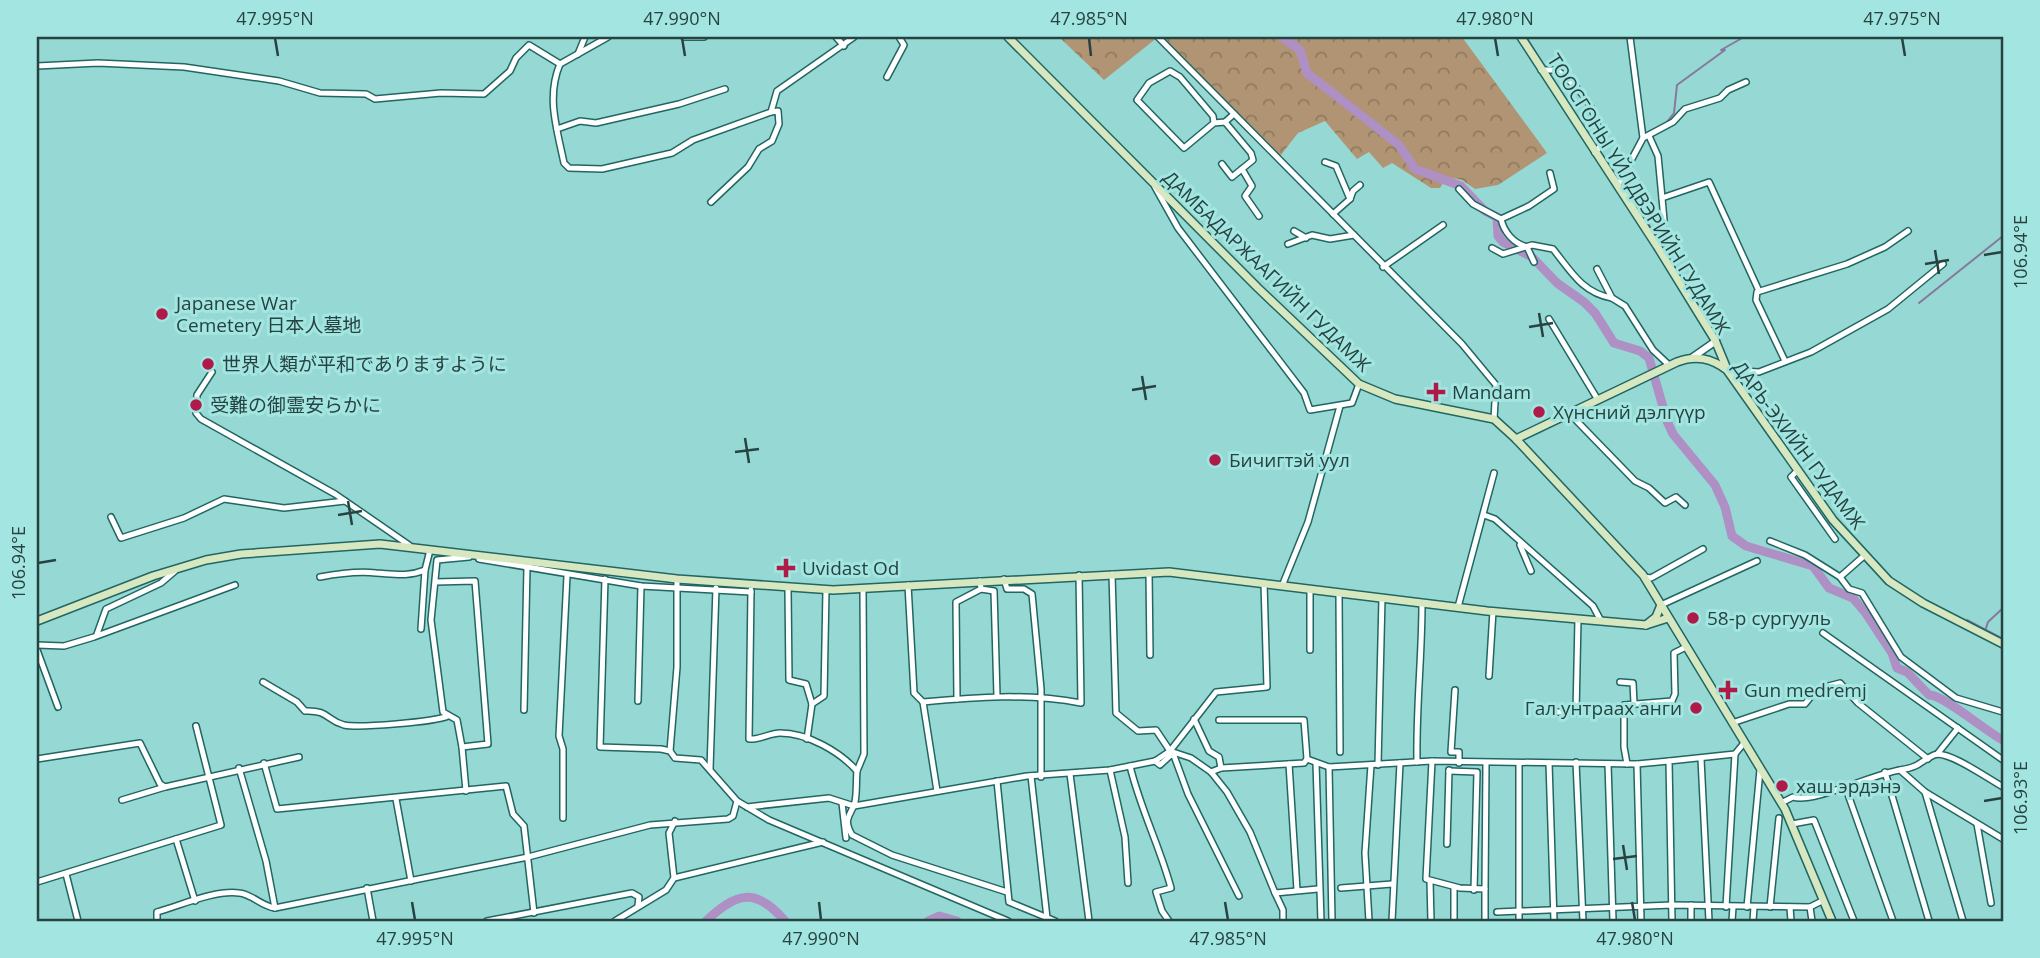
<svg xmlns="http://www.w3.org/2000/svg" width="2040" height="958" font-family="'Open Sans','Noto Sans SC','Noto Sans JP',sans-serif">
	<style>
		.forest { fill: url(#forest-crowns) }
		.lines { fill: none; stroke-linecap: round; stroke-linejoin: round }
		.stream { stroke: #86799d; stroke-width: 2 }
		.river { stroke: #ae90c5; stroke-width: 9 }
		.minor-casing { stroke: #216663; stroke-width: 8 }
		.tertiary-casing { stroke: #216663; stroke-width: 9 }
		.secondary-casing { stroke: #216663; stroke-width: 10 }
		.minor { stroke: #fff; stroke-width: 5 }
		.tertiary { stroke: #fff; stroke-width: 6 }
		.secondary { stroke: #d7e8c1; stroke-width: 7 }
		.ticks { fill: none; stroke: #274341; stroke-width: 2.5 }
		.poi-dot { fill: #ae1b48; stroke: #a3e6e1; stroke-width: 2.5 }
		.labels { text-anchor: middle; stroke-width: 6; stroke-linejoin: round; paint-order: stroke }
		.street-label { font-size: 19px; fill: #274341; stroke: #a3e6e1 }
		.poi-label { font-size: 19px; fill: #274341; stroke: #a3e6e1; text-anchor: start }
		.neatline { fill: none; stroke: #274341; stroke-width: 2.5 }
		.ticks-label { font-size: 18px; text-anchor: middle; fill: #274341 }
	</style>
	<defs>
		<pattern id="forest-crowns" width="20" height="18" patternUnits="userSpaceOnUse" patternTransform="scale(1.75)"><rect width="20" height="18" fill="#b19473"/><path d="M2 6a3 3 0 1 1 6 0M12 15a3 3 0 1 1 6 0" fill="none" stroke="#907a60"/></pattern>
	</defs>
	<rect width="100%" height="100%" fill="#96d9d4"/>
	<g class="forest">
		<path d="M1059,37h99l-54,43z"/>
		<path d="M1161,37h301l85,116 -49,32 -23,4 -13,-9 -15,-3 -7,11h-9l-39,-25 -9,5 -14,-16 -12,7 -32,-38 -27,12 -21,27z"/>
	</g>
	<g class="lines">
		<g class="stream">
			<path d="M1526,37l18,29"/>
			<path d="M1568,103l8,13"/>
			<path d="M1666,123l8,-10 3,-28 48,-35h-4l23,-13"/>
			<path d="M1626,174l10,-19"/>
			<path d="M1631,199l26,38"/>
			<path d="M1661,242l9,14"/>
			<path d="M1919,303l84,-67"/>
			<path d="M1967,620l36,19"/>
			<path d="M1985,631l3,-9 15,-14"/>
		</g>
		<g class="river">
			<path d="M1282,37l18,13 7,23 92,72 16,24 46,17 24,25 12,6 1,19 5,6 29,15 25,26 27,19 11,11 19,30 26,8 9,7 18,63 6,13 42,51 10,22 7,29 14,10 67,20 16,22 24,10 12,14 27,41 5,15 10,4 22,23c12,-2 59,38 74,45"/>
			<path d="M706,921c30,-28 49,-35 79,0"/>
			<path d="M928,921l11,-5 18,5"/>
		</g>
		<defs>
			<g id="minor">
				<path d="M684,37h20"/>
				<path d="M836,37l8,9"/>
				<path d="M1158,37l304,307 34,41 -2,34"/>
				<path d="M1630,37l13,101"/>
				<path d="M578,54l7,-17"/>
				<path d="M560,64c-14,33 -3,65 4,99l5,5 33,1 70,-16 21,-13 78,-28 6,-21 77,-54"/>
				<path d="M560,64l48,-27"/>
				<path d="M37,66l61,-3 86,4 95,14 41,12 46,1 9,5 66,-6 43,1 26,-23 6,-13 13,-13 31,19"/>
				<path d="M1541,70h16c29,24 40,38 44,75l-6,8"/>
				<path d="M887,77l17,-32 -5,-8"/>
				<path d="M1214,123l-1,-7 -33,-39 -10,-6 -21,12 -12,17 47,48 30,-25 11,-1 9,-8"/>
				<path d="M557,129l23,-8 16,2 83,-19 46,-15"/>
				<path d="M1649,136l9,20 4,42"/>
				<path d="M1325,162l11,4 14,33"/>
				<path d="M1222,164l10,13 21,-17 -2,-7 -26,-31"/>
				<path d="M1242,169l10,17 -7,10 14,20"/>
				<path d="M1618,185l25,-47 30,-16 12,-13 35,-11 8,-8 18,-8"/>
				<path d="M1155,187l23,41 126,165 6,17 42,-7 7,-19"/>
				<path d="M1459,189l14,15 28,15c3,13 12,24 26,28l7,15"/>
				<path d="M711,202l37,-35 11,-18 13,-8 7,-17 -1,-13 -7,1"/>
				<path d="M1333,214l17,-15 3,-8 7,-6"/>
				<path d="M1501,219l28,-13 25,-17 -4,-16"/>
				<path d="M1294,231l12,7"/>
				<path d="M1288,244l24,-9 18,4 24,-4"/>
				<path d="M1657,246l7,-26 -2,-22 47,-16 50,109"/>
				<path d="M1492,248l11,6 29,-9 21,4c17,21 29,44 59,49"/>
				<path d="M1383,267l60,-42"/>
				<path d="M1597,269l15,29 13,8 28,44 16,15"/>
				<path d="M1549,319l49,81"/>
				<path d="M1785,361l-29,-61 1,-8 90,-28 38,-17 23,-16"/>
				<path d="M1727,370l32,2 52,-20 77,-43 55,-45"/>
				<path d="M212,372l-15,23 -1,18 5,6 134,75 74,51"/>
				<path d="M1570,414l65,67 14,7 16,15 11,-6 9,8"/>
				<path d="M1798,470l-7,7 44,62"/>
				<path d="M1484,515l11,4 98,87 8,15"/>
				<path d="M111,517l10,21 63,-20 40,-19 60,9 61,-7"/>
				<path d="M1770,541l35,14 35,22 25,-22"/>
				<path d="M1520,545l11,26"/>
				<path d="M479,559l162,27 110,6"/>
				<path d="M1149,572l1,83"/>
				<path d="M1112,574l4,139 22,18 18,-1 14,21 21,7 20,14 16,20 23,40 25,61 43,-4"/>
				<path d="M320,577c16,-3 39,-6 56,-4 18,1 32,4 49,-3l5,-20"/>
				<path d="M1644,577l7,1 52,-29"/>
				<path d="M1840,577l9,12 13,4 39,64 55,41 47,14"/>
				<path d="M605,579l-5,168 61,2 9,2 5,7 26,2 36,41 32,19 239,101"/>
				<path d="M1004,579l3,10h17l8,5 9,95v88"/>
				<path d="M435,582l40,-1 13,163 -26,3 -5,-27 -14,-8 -12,-92 6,-60 32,-3"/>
				<path d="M908,585l6,108 9,9"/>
				<path d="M1282,586l26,-64 32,-116"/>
				<path d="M788,589l1,91 17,4 6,20"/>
				<path d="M981,589l13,2 3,105"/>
				<path d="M751,590l-2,149c11,1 21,-6 31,-6 28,0 60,19 77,38 -1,10 0,21 -2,31 -4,14 -13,16 -3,33l40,20 115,37"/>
				<path d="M1339,593l1,159"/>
				<path d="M1661,605l96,-44"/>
				<path d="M1458,607l36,-134"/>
				<path d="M421,629l4,-59"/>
				<path d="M1823,633l180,127"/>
				<path d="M97,634l9,-25 55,-26 14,-12"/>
				<path d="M37,645l27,1 30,-9 141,-52"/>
				<path d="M37,650l21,57"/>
				<path d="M1310,650v-61"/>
				<path d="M1489,676l4,-65"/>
				<path d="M263,682l34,20 8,9c24,-1 21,9 39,14 15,3 90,-3 104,-9"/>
				<path d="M1620,682l13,1 1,20"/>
				<path d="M1455,690l-4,62h8v11"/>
				<path d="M957,699l-1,-97 25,-13 -1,-8"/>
				<path d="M638,701l3,-115"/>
				<path d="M524,710l3,-143"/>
				<path d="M1541,711l35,2 2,-94"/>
				<path d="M1194,719l15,32 10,6 2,11"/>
				<path d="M1219,720h85l3,39 22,8 103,-6 205,3 4,157"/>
				<path d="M1732,723l57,-19h16l12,-15 23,-6 18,20 70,56"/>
				<path d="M807,739l5,-35 12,-8 2,-106"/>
				<path d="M462,747l4,44"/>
				<path d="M670,751l7,-84v-88"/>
				<path d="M1938,753l20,-25"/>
				<path d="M37,759l103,-16 20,41 5,3 134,-30"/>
				<path d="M1701,759l8,162"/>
				<path d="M1155,761l5,4 13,-12 15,41 51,102"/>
				<path d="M1432,761l-6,118 34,9 25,1v32"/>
				<path d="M1417,762c-1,-54 5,-106 5,-159"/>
				<path d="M1576,762l7,159"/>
				<path d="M264,763l13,46 229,-23 7,28 11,12 10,87"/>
				<path d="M1316,763l5,158"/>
				<path d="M1549,763l5,158"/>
				<path d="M1289,764l8,126"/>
				<path d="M1608,764l5,157"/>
				<path d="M1627,764l-3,-17v-42l48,-4 3,-7 -1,-41 12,-6"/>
				<path d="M1637,764l32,-3"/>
				<path d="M1378,765l4,-167"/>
				<path d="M1130,766c10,42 30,81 41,122l-15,4 6,19 7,10"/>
				<path d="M1329,767l3,154"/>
				<path d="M239,768l27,93 9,47"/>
				<path d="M710,769l6,-181"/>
				<path d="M1110,770l15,67 3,46"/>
				<path d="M1900,770c23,-4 18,-8 34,-15 13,-6 56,25 69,32"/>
				<path d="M857,771l7,-17 -1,-166"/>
				<path d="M1449,771l28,1 -3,118"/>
				<path d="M1211,772l10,-4 83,-5 3,-4"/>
				<path d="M1885,772l44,149"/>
				<path d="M1070,774l19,147"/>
				<path d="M1031,776l16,142"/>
				<path d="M997,781l12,121 46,19"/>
				<path d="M1845,786l48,135"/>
				<path d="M937,791l-14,-89c54,-5 104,-9 158,1l-2,-128"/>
				<path d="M1925,792l38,129"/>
				<path d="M396,799l15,82"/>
				<path d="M122,800l43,-13"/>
				<path d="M842,803l4,35"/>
				<path d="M1781,803l12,-6c19,7 80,-23 107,-27l25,22 78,47"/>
				<path d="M747,807l82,-9 25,8 173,-30 83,-6 45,-9 15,-10 46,-59 51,-5 -3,-104"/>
				<path d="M563,818v-69l-4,-13 8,-160"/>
				<path d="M1792,824l22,-4 40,101"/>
				<path d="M1977,824l14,79"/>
				<path d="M176,839l19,62"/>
				<path d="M1447,844l2,-74"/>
				<path d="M66,874l12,47"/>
				<path d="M674,878l-5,-45 6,-12"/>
				<path d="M1430,881l1,40"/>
				<path d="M37,882l184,-57 -25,-99"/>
				<path d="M367,888l6,33"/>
				<path d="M1341,888l51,-4"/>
				<path d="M1485,889l1,-125"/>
				<path d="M1275,893l8,17v11"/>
				<path d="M1691,905v16"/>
				<path d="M1726,907l9,-153"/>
				<path d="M1747,907l13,-137"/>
				<path d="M1770,907l9,-89"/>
				<path d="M1790,907l1,14"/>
				<path d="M1810,907l2,14"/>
				<path d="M1497,912l175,-7 138,2 12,-6"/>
				<path d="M157,921v-9c25,-7 57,-22 82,-19 13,1 22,13 36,15l253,-51 122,-32 78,-6 5,-3 4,-15"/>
				<path d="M487,921l145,-28 7,4 -1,8"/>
				<path d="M615,921l51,-31 8,-12 149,-36"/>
				<path d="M1369,921l-4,-68 6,-88"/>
				<path d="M1392,921l8,-158"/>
				<path d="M1454,921v-34"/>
				<path d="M1519,921v-158"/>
				<path d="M1672,921l-3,-160 66,-7 9,-11"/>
				<path d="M1732,921l1,-14"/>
				<path d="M1753,921l1,-14"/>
			</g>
			<path id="tertiary" d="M1693,357l23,-16"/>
			<g id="secondary">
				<path d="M1008,37l250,251 101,96 36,15 99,20 22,20 127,136 142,234 47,112"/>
				<path d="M1521,37l136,209 58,94 12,29"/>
				<path d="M1516,439l161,-77c19,-7 34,-4 50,8l106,150 56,61 34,22 80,41"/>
				<path d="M37,621l116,-45 53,-16 35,-6 139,-10 297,35 156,11 336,-18 318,39 159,14 22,-7"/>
				<path d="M1646,625l10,-8 5,-12"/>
			</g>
		</defs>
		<use href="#minor" class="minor-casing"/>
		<use href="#tertiary" class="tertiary-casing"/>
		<use href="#secondary" class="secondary-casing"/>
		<use href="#minor" class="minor"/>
		<use href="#tertiary" class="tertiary"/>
		<use href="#secondary" class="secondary"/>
	</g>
	<path class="ticks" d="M275,38l3,18M682,38l3,18M1089,38l2,18M1495,38l3,18M1902,38l3,18M1935,250l4,24M1984,255l18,-3M1925,264l24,-4M1539,313l4,24M1529,327l24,-4M1142,376l4,24M1132,390l24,-4M745,438l4,25M735,452l24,-3M348,501l4,24M338,515l24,-4M38,563l18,-3M1984,801l18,-3M1623,845l4,25M1613,859l24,-3M412,902l3,18M819,902l2,18M1225,902l3,18M1632,902l3,18"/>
	<g class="poi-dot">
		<circle cx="162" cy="314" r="7"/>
		<circle cx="208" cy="364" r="7"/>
		<path d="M1432.5 381.5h7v7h7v7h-7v7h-7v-7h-7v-7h7z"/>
		<circle cx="196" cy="405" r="7"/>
		<circle cx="1539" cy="412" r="7"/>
		<circle cx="1215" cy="460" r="7"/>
		<path d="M782.5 557.5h7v7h7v7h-7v7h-7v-7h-7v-7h7z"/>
		<circle cx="1693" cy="618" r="7"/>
		<path d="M1724.5 679.5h7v7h7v7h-7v7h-7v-7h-7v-7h7z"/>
		<circle cx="1696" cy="708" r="7"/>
		<circle cx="1782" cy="786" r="7"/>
	</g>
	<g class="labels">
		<g class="street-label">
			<text transform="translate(1639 194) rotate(58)" y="7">ТООСГОНЫ ҮЙЛДВЭРИЙН ГУДАМЖ</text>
			<text transform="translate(1267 271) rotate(44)" y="7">ДАМБАДАРЖААГИЙН ГУДАМЖ</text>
			<text transform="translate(1799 445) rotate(53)" y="7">ДАРЬ-ЭХИЙН ГУДАМЖ</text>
		</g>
		<g class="poi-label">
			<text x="176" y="310">Japanese War<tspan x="176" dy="22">Cemetery 日本人墓地</tspan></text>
			<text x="222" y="371">世界人類が平和でありますように</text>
			<text x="1452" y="399">Mandam</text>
			<text x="210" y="412">受難の御霊安らかに</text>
			<text x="1553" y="419">Хүнсний дэлгүүр</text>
			<text x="1229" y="467">Бичигтэй уул</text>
			<text x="802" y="575">Uvidast Od</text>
			<text x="1707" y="625">58-р сургууль</text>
			<text x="1744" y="697">Gun medremj</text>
			<text x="1682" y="715" text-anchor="end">Гал унтраах анги</text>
			<text x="1796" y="793">хаш эрдэнэ</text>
		</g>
	</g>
	<rect width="2040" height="958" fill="none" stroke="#a3e6e1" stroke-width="77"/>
	<rect x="38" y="38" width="1964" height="882" class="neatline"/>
	<g class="ticks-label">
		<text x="275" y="25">47.995°N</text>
		<text x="682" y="25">47.990°N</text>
		<text x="1089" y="25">47.985°N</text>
		<text x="1495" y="25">47.980°N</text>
		<text x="1902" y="25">47.975°N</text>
		<text transform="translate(2021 252) rotate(-90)" y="6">106.94°E</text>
		<text transform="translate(19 563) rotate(-90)" y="6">106.94°E</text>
		<text transform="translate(2021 798) rotate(-90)" y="6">106.93°E</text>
		<text x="415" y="945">47.995°N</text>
		<text x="821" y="945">47.990°N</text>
		<text x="1228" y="945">47.985°N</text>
		<text x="1635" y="945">47.980°N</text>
	</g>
</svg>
